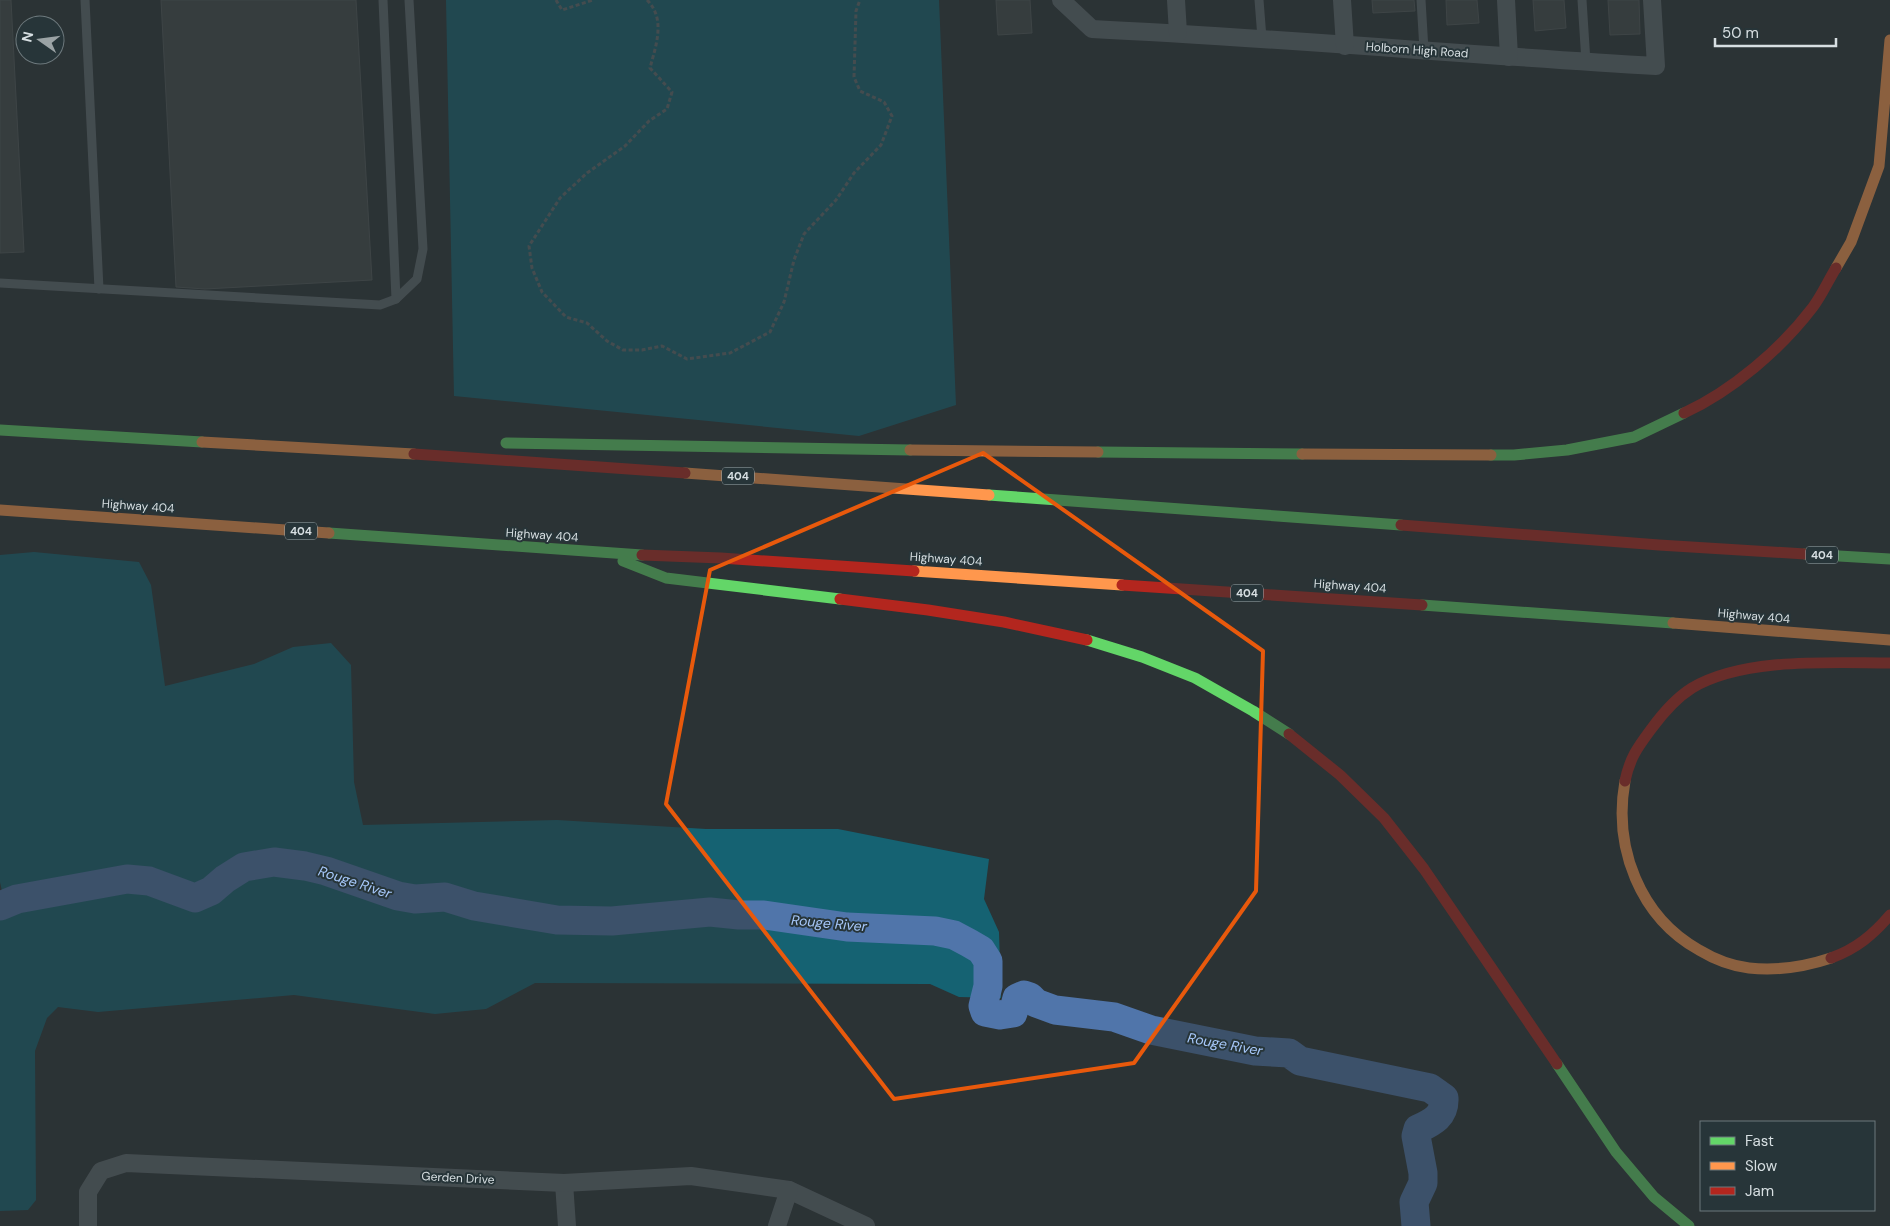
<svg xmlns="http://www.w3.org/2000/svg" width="1890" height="1226" font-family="'DM Sans',sans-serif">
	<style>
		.forest { fill: #156272 }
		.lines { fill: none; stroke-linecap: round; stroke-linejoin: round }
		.river { stroke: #5075aa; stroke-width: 29 }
		.building { fill: #434a4b; stroke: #545a5b }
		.path { stroke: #636b6f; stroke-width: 3; stroke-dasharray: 4 2.5; stroke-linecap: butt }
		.lane { stroke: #616a70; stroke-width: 9 }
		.street { stroke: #616a70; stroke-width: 18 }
		.fast { stroke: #63d668; stroke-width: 11 }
		.slow { stroke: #ff974d; stroke-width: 11 }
		.jam { stroke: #b3261e; stroke-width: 11 }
		.marked { fill: none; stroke: #e8590c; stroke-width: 4; stroke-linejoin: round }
		.labels { text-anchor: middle; stroke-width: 4; stroke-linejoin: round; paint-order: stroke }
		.shield { fill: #273539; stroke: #a2acaf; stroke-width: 1 }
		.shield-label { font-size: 11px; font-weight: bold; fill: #d7dfe2 }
		.street-label { font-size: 12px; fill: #d7dfe2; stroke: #273539 }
		.water-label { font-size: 14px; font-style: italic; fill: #a7c8fa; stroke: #273539 }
	</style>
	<rect width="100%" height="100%" fill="#2b3335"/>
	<g class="forest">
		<path d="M446,0h493l17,405 -97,31 -405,-40z"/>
		<path d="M34,552l105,10 12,23 14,101 89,-22 39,-17 38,-4 20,22 3,117 9,43 194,-5 149,9h132l151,30 -5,40 15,33 2,66 -42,-1 -29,-13 -395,-1 -49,26 -51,5 -141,-19 -196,17 -40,-5 -11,11 -12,33 1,149 -8,10 -28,1v-313l2,-7 -2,-9v-327z"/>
	</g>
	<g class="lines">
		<path class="river" d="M0,906l17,-7 110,-20 22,2 46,17 16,-7 14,-12 19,-12 30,-5 31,4 21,5 72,25 17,3 30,-2 29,9 83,14 55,1 98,-9 29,3h25l83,12 88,4 19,4 15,8 12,7 7,11v25l-5,20 2,6 15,3 13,-2 4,-15 7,-3 6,2 6,6 19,7 59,7 37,13 104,21 34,2 11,8 130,27 14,10c1,18 -11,24 -26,31l-2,7 7,37v10l-9,19 2,24"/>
	</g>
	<g class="building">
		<path d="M0,0h11l13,252 -24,1z"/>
		<path d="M161,0h195l16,280 -167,9 -29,-2z"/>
		<path d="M996,0h34l2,33 -34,2z"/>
		<path d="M1372,0h42l1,11 -42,2z"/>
		<path d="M1446,0h31l2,23 -32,2z"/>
		<path d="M1533,0h31l2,28 -31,3z"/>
		<path d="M1608,0h31l1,34 -30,1z"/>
	</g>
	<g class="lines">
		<g class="path">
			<path d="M556,0l6,10 31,-10"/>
			<path d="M647,0c19,19 9,45 3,68l22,24 -5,17 -18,12 -24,25 -38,27 -27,25 -31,48 3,22 10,24 24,25 21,6 20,18 16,9h19l20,-4 25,13 43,-6 40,-21 14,-30 10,-42 10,-26 32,-34 18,-27 27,-28 11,-29 -8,-14 -24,-11 -6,-14 2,-66 4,-11"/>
		</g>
		<g class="lane">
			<path d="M85,0l14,289"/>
			<path d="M1259,0l3,38"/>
			<path d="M1421,0l3,50"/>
			<path d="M1582,0l4,62"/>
			<path d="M0,283l380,22 16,-6 -13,-299"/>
			<path d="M396,299l21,-20 6,-30 -14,-249"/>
		</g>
		<g class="street">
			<path d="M1061,0l31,29c188,9 376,26 564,37l-4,-66"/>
			<path d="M1176,0l2,33"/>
			<path d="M1342,0l3,46"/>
			<path d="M1506,0l3,57"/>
			<path d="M564,1183l3,43"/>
			<path d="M88,1226v-34l13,-21 25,-8 438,20 127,-7 98,14 77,36"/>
			<path d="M777,1226l12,-36"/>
		</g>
		<g class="fast">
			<path d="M0,430l202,12"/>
			<path d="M506,443l404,7"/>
			<path d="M1098,452l204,2"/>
			<path d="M1491,455h23l53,-5 67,-13 50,-24"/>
			<path d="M989,495l412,30"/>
			<path d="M329,533l313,22"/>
			<path d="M1805,554l85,5"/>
			<path d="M623,561l43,17 174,21"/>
			<path d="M1422,605l251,18"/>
			<path d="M1087,640l55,17 53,21 58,33 36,23"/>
			<path d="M1557,1064l59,88 38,45 35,29"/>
		</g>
		<g class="slow">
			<path d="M1836,268l15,-26 28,-76 11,-126"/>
			<path d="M202,442l212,12"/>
			<path d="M910,450l188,2"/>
			<path d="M1302,454l189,1"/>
			<path d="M685,473l304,22"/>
			<path d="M0,510l329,23"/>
			<path d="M914,571l208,14"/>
			<path d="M1673,623l217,17"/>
			<path d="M1625,781c-12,67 15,136 74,169 15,9 33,16 50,18 28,3 55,-1 82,-10"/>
		</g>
		<g class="jam">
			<path d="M1684,413c48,-22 97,-64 129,-106 9,-12 15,-26 23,-39"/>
			<path d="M414,454l271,19"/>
			<path d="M1401,525l258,20 146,9"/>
			<path d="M642,555l79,3 193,13"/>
			<path d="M1122,585l300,20"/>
			<path d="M840,599l88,11 76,12 83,18"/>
			<path d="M1289,734l51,41 44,43 40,51 133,195"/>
			<path d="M1625,781c5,-24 13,-34 27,-53 11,-15 24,-30 40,-40 52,-31 139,-25 198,-25"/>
			<path d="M1831,958c25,-9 42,-23 59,-43"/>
		</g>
	</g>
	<path d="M0 0H1890V1226H0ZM983,453l280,198 -7,240 -122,172 -240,36 -228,-295 44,-234z" fill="#2b3335" fill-opacity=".55" fill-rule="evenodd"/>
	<path class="marked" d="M983,453l280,198 -7,240 -122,172 -240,36 -228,-295 44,-234z"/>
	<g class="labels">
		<g class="shield">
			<rect x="722" y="467.5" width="32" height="17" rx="4"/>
			<rect x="285" y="522.5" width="32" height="17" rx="4"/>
			<rect x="1806" y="546.5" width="32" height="17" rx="4"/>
			<rect x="1231" y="584.5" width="32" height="17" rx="4"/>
		</g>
		<g class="shield-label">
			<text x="738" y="480">404</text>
			<text x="301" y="535">404</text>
			<text x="1822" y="559">404</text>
			<text x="1247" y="597">404</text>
		</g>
		<g class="street-label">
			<text transform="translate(1417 50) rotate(4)" y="4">Holborn High Road</text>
			<text transform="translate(138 506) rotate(4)" y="4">Highway 404</text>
			<text transform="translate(542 535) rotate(4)" y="4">Highway 404</text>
			<text transform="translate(946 559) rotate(4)" y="4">Highway 404</text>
			<text transform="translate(1350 586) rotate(4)" y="4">Highway 404</text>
			<text transform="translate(1754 616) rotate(5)" y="4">Highway 404</text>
			<text transform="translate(458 1178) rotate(3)" y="4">Gerden Drive</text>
		</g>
		<g class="water-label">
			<text transform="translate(355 882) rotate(18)" y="5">Rouge River</text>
			<text transform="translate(829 923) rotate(5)" y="5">Rouge River</text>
			<text transform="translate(1225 1044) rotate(10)" y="5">Rouge River</text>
		</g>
	</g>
	<rect x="1700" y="1121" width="175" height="90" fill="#273539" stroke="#6d797d"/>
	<rect x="1710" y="1137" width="25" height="8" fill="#63d668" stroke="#6d797d"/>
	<text x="1745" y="1146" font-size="15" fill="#d7dfe2">Fast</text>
	<rect x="1710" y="1162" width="25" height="8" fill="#ff974d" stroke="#6d797d"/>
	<text x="1745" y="1171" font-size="15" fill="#d7dfe2">Slow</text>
	<rect x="1710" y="1187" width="25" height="8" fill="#b3261e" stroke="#6d797d"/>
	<text x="1745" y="1196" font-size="15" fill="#d7dfe2">Jam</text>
	<g transform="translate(40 40) rotate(284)"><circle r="24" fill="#273539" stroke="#6d797d"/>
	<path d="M0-4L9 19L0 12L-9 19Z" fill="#9ba3a5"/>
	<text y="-8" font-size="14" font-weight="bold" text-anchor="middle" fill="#d7dfe2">N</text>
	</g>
	<path d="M1715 38v8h121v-8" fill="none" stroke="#d7dfe2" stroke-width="2.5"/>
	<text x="1722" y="38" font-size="15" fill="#d7dfe2" stroke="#273539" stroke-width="4" paint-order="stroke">50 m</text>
</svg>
